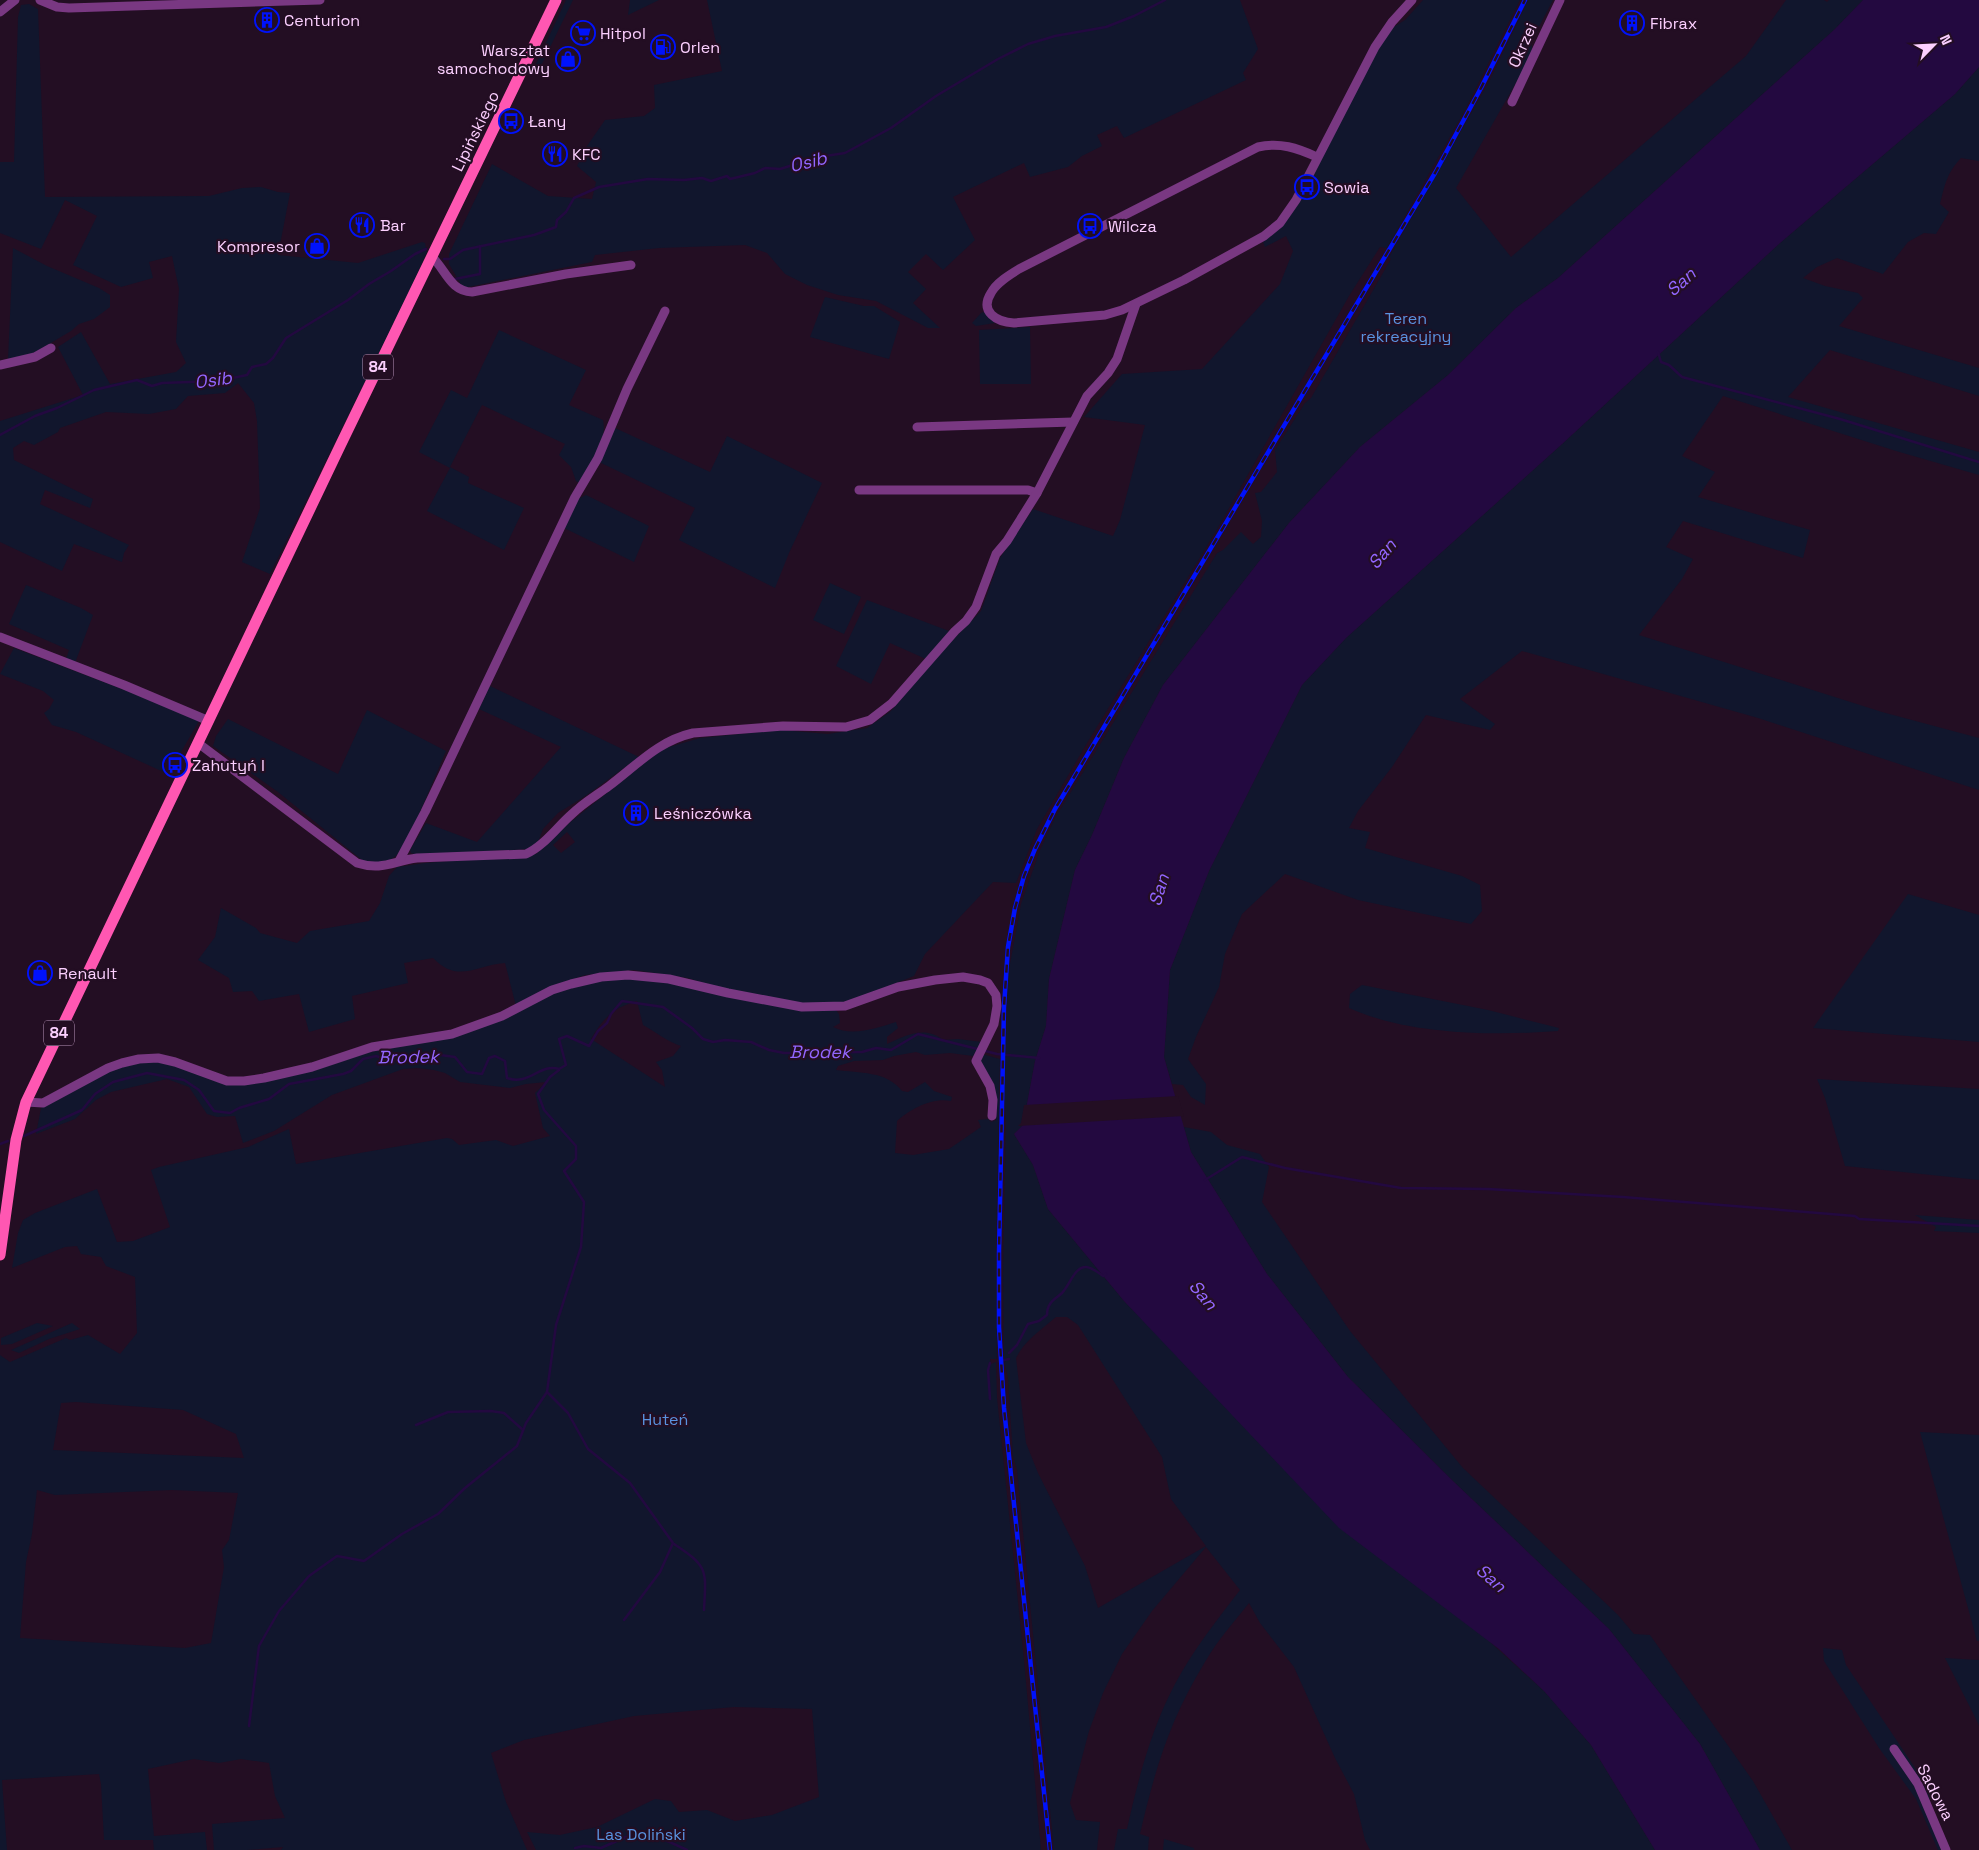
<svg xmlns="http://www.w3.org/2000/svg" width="1979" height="1850" font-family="'Space Grotesk',sans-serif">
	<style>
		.green { fill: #11162d; fill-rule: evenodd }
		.water { fill: #230940 }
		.pier { fill: #230e23 }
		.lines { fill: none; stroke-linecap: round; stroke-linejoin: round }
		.stream { stroke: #230940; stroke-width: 2.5 }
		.minor { stroke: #793882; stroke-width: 9 }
		.major { stroke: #ff57b2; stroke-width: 11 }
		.rail-casing { stroke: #0012fb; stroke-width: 4.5 }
		.rail { stroke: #230e23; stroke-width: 2.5; stroke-dasharray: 8; stroke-linecap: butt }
		.labels { text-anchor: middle; stroke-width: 4.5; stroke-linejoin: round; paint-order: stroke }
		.shield { fill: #230e23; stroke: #bb96bd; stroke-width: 1 }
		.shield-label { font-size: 15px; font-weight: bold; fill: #fcd0ff }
		.poi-label { font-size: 16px; fill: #fcd0ff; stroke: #230e23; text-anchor: start }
		.street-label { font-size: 16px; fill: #fcd0ff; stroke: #230e23 }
		.park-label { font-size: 16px; fill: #5a93e0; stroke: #230e23 }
		.water-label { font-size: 18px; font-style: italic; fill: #9366ff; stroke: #230e23 }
	</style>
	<rect width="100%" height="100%" fill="#230e23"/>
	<g class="green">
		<path d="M566,0h7l-34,70 -3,-6z"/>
		<path d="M630,0h29l-31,15z"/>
		<path d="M707,0h533l18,49 -15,24 3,7 -122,58 -7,-12 -20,9 5,11 -20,10 -14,11 -38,10 -6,-14 -71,34 22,43 -32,30 -17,-16 -18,18 18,17 -13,14 27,25h-12l-52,-27 -38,-6 -31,-10 -22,-11 -18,-21 -22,-8 -86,3 -64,7 -3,7 -129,26 -14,-24v-10l43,-90 56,32 44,3 4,-17 -19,-16 10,-20 18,-26 39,-4 11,-8 -1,-23 68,-14z"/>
		<path d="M1423,0h97l-55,110 -78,138 -7,-1 -31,49 -133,235 -132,217 -47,81 -21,54 -23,-1 -68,72 -11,22 -53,21 -26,12 4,5 1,9 -7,4c19,10 44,1 63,-5l2,6 -11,9v7c18,-8 38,-19 56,-4l15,-1 24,3 -9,14 -23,-3 -25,2 -9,-3 -22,4 -11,4 -29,1 -16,5 -2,4c23,3 51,1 66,21l6,1 17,-10 9,9 18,6 -1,4c-18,-4 -41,8 -54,20l-2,32 18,2 36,-6 32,-22 -3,-7 10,-1 3,3 5,-2 -3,-32 -15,-27 4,-7 18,5 -4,190 1,110h-7l1,5 5,-2 1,36 27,262 17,190h-505l-9,-18 33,3 9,-2 28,-6 58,-28 16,2 8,11 28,-2 28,11 37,-6 47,-18 -7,-88 -78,-2 -100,9 -110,24 -33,13 15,49 21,48h-246l2,-3 -36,3h-33l-2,-26 73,-6 -10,-22 -6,-33 -28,-4 -22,4 -25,-4 -46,10 6,67 51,-4 2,18h-53l-1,-10h-49l-3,-56 -2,-10 -97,6 5,70h-7v-495l10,7 56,-24 4,2 18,-5 32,19 17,-21 -2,-56 -29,-11 -5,-9 -20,-3 -4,-8 -12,1 -53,21 6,-35 5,-13 12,-7 62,-24 20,53 16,-1 37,-14 -19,-57 8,-3 89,-20 41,-18 7,35 151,-26 5,1 7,6 37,-5 17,6 37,-10 -7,-8 -8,-35 11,-11 -20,2 -16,4 -50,-6 -15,-9 -11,-3 -17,-2 -14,1 -71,26 -58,36 -31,12 -8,-27 -18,1 -10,-3 -18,-27 -22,-8 -56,13 -15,8 -21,19 -39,15 5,-26 77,-42 37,-5 18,3 38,16 18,4 128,-30 75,-13 135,-53 52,-11 31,2 81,13 -43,-14 -54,-8 -49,5 -23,8 -46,23 -11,-43c-29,2 -47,21 -72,-5l-29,5 4,20 -56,13 3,23 -46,13 -10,-38 -40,7 -7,-10 -19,1 -4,-14 -31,-18 17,-23 6,-29 35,20 4,5 37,10 13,-12 59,-10 11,-18 9,-27 8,-9 28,-4 111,-9 32,-30 94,-75 38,-11 49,-5 32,-3 47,4 39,-6 24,-17 54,-63 36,-37 19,-53 33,-49 80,27 7,-16 25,-95 -61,-8 38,-43 80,-5 78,-85 13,-33 -7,-15 -21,11 -2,-5c16,-13 29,-25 38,-44l3,1 8,-15 -3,-2 68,-132 15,-22 13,-8zM567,832l8,10 -14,11 -8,-8zM637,1001l6,24c13,7 25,17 38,21l-8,10 -17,6 5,7 1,1 3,17 -74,-48c12,-21 22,-31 46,-38zM76,1402l107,8 53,24 8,24 -191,-8 8,-47zM37,1490l18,5 117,-5 66,3 -9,47 -7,10 2,17 -13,76 -26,5 -165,-10 6,-76 6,-28z"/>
		<path d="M1528,0h25l-22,42 2,11 -77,135 55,69 235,-201 40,-56h38l3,2 2,-2h34l-28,29 -277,249 -42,30 -68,67 -88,72 -71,76 -126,162 -39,73 -32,77 -17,35 -26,109 -3,47 -11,35 -12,64 -9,9 19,31 15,44 76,92 67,69 353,321 47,54 64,105h-285l-5,-10 -11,-46 -19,-36 -41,-91 -34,-44 -11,-20c-15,19 -32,38 -44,59 -35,57 -50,107 -65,172l9,3 -1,13h-34l4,-21h9c11,-49 24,-100 48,-145 18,-34 42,-64 65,-94l-34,-43 -54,64 -30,43 -19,39 -14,38 -19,72 6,17 24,2 -3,28h-43l-37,-380 -4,-14 -5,-77 -4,-20 -1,-84 3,-154 -2,-28 4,-118 13,-71 19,-54 15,-32 162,-265 6,-3 18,-18 12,12 8,-7 1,-16 -7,-28 6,-1 16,-20 -2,-22 30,-47 6,-5 80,-139 -2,-2 101,-177zM1056,1317h11l11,8 84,132 9,42 35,47 -108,62 -13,-42 -47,-93 -12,-30 -10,-85c8,-17 25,-28 40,-41z"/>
		<path d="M29,4l9,5 7,188 164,-1 33,-8 19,-1 17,5 12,1 -12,62 80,8 64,-21 3,1 2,9 -18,40 -139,282 -28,-12 18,-54 -3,-87 -3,-18 -16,-20 -13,10 -37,3 -12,13 -27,5 -43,-2 -46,16 -2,4 -24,13 -10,-4 -11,7 1,12 79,39 -3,9 -45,-18 -5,14 89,41 -5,8 -2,9 -48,-18 -12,27 -62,-29v-121l83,-26 -25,-48 23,-15 29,52 66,-12 10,-9 -10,-21 3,-53 -7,-33 -23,6 4,16 -32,9 -48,-22 24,-49 -32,-16 -24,49 -41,-16v-71h14l4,-145 3,-12z"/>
		<path d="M1979,67v94l-18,-3c-14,15 -16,26 -21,46l9,8 -13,22 -12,-1 -16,9 -25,32 -46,-16 -20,9 -14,11 22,8 33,7 5,5 -24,28 140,42v28l-149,-46 -42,47 191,55v23l-83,-24 -173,-55 -41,60 33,16 -17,25 112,33 -7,28 -120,-37 -17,26 27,12 -11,20 -43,56 243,77 97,26v52l-221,-72 -236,-67 -62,48 35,25 -5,6 -64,-15 -34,52 -34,44 -9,17 21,4 -5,16 97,28 18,9 2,26 -11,13 -113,-24 -73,-26 -43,40 -17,40 -6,33 -23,50 -8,22 18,25 -1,21 -14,-8 -8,-12 -11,-1 -8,-27 6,-87 39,-99 93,-186 44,-47 215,-193 219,-202 175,-149z"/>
		<path d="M13,248l34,18 52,22 11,7v12l-16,12 -15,5 -8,7 -37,22 -26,7z"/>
		<path d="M825,297l39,9h10l26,16 -11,37 -79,-22z"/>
		<path d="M984,312l11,11 -19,3 -4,-3 9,-10z"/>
		<path d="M1030,327l1,57h-51l-1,-54z"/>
		<path d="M499,330l87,40 -17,35 34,15c5,22 -13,45 -24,63l-3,-2 -5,-14 -12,-12 6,-11 -83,-39 -32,62 19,10 -1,6 56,25 -20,42 -77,-39 23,-43 -31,-16 32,-62 16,8z"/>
		<path d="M613,427l97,45 17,-36 95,47 -33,70 -14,35 -96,-48 16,-32 -96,-46z"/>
		<path d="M586,495l63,31 -15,36 -70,-34 14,-29z"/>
		<path d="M830,583l31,14 -17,37 -31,-14z"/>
		<path d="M26,585l55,23 12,7 -18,48 -9,-4 3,-9 -60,-26z"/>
		<path d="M867,600l82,31 -23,28 -36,-16 -19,41 -35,-18z"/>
		<path d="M14,648l116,44 69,29 -22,38 -7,16 -94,-43 -24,-7 -8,-12 5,-4 5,-9 -11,-9 -43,-17z"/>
		<path d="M490,686l149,71 -52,38 -29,18 -15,16 -6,16 -8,4 -111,6 -7,-2 -1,-3 16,-27 51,19 84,-95 -82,-38z"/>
		<path d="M367,710l79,41c-8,18 -39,97 -50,105 -10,8 -23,7 -34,4l-84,-68 -65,-46 3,-10 12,-17 110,55z"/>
		<path d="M1908,894l71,21v127l-166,-14z"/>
		<path d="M1362,985l126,25 71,18 -1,3c-64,5 -150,4 -209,-23l1,-14z"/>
		<path d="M1817,1079l162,10v91l-134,-14 -20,-68z"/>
		<path d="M1184,1127l27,5 16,13 33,9 9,13 -7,35 88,129 113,137 155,147 16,19 16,1 103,146 39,69h-32l-60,-106 -91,-115 -155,-147 -106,-105 -81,-103 -76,-122z"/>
		<path d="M1915,1215l64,5v13l-45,-2 2,-4z"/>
		<path d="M37,1323l16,3 -41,18 -11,1v-7z"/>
		<path d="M72,1323l8,6 -31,10 -30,14 -8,-3z"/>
		<path d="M1920,1432l59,3v206h-2z"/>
		<path d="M1823,1648l19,2 4,15 82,122 2,12h-7l19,51h-4l-22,-51 -37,-51 -55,-87z"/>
		<path d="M1945,1658l34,2v66l-3,-7z"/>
		<path d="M1164,1839l30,9v2h-31z"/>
	</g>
	<path class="water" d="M1863,0h116v67l-24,27 -175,149 -219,202 -215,193 -44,47 -93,186 -39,99 -6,87 27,95 76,122 81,103 106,105 155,147 91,115 60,106h-105l-64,-105 -47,-54 -45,-42 -160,-121 -215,-227 -76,-92 -15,-44 -19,-31 9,-9 12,-64 11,-35 3,-47 26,-109 17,-35 32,-77 39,-73 126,-162 71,-76 88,-72 68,-67 42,-30 277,-249z"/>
	<path class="pier" d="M1178,1096l6,20 -166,10 3,-3 3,-18z"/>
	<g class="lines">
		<g class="stream">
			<path d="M444,259h6l13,-9 71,-15 22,-8 1,-7 9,-8 8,-14 25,-11 49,-8 36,1 18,-2 9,3 16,-5 3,3 25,-6 10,-5 15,1 39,-12 26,-4 46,-25 45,-32 62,-37 30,-15 27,-8 51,-9 28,-11 31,-16"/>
			<path d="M455,279l25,-5v-28"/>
			<path d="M1658,352l3,10 8,3 13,12 158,42 139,43"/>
			<path d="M0,435l35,-19 22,-8 37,-18 43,-10 15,6 10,-3 56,-2 29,-6 5,-8 14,-3 7,-6 13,-20 62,-38 21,-16 22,-13 24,-17 11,-5"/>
			<path d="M24,1136l58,-26 13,-16 18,-12 34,-9 37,7 15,10 15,21 16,2 9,-5 30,-9 20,-15 54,-10 8,-3 12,-12 13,-3 12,4 26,-1 11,-6 30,4 12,15 15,2 7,-16 6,-2 10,5 2,17c22,8 33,-15 52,-9l7,-4 -7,-26 8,-3 22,10 9,-15 9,-8 4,-9 11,-13 41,6 29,21 11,11 10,3 12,-2 26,2 18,8 15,3 78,-1 14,-4 15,2 27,-16 79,20 42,4"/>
			<path d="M0,1144l8,-3"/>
			<path d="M1205,1180l37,-23 43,11 116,20 87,1 135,8 232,19 4,3 120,7"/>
			<path d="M1009,1353l8,-8 11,-21 11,-3 8,-6c0,-5 1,-8 3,-11 3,-5 9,-8 12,-11 8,-8 12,-25 23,-26 5,-1 14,6 18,9l3,-2"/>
			<path d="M1004,1360l5,-1"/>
			<path d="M990,1363l-2,7 2,29"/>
			<path d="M547,1392l21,21 20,36 42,34 43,60 -13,29 -36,48"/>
			<path d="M416,1425l32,-13 43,-1 13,2 19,17"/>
			<path d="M674,1544c35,23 32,26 30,66"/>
			<path d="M249,1726l10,-80 20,-35 30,-35 28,-20 27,5 38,-27 36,-20 27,-26 52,-42 9,-23 21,-31 9,-67 25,-78 3,-45 -20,-31 12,-12v-13l-32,-36 -6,-16 12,-17 9,-7"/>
			<path d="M575,1848l9,-2 17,2 25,-11 26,-3 35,16"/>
		</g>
		<g class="minor">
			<path d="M40,0l17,7 12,1 251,-8"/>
			<path d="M0,12l15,-12"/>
			<path d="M1512,102l48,-102"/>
			<path d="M1317,157c-20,-9 -37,-15 -59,-10l-239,122c-10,6 -23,14 -28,24 -12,19 6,29 23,30l91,-8 17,-5 62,-30 80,-44 16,-13 16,-23 79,-153 17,-25 20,-22"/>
			<path d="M432,257c14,13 18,34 40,35l94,-18 65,-9"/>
			<path d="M0,365l35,-8 16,-9"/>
			<path d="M917,427l156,-5"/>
			<path d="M859,490h169l9,3"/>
			<path d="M0,637l124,48 85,36"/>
			<path d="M198,743l159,120c25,8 36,-2 60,-5l109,-4c18,-8 31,-27 46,-40 11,-11 25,-19 37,-28 28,-21 49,-45 84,-53l90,-7 63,1 24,-7 22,-17 63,-72 11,-10 10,-14 20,-53 11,-13 30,-48 50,-97 21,-23 9,-14 19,-55"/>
			<path d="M399,861l26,-49 150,-315 23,-39 29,-69 38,-78"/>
			<path d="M26,1102l17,1 65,-35 14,-5 17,-4 19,-1 17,4 52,19h17l20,-3 48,-11 60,-20 80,-13 50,-18 50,-26 19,-6 30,-7 27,-2 41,4 59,14 74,14 43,-1 53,-19 37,-7 28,-3 17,3 8,3 8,12 1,11 -3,18 -18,37 14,25 3,14 -1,16"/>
			<path d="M1894,1749l24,35 28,66"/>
		</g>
		<path class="major" d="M0,1255l16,-115 10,-38 315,-658 215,-444"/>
		<defs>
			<path id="rail" d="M1050,1850l-46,-442 -5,-81v-75l5,-245 4,-60 7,-39 9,-32 11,-27 20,-40 380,-636 46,-85 44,-88"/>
		</defs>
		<use href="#rail" class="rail-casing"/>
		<use href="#rail" class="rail"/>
	</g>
	<defs>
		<symbol id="building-ring" viewBox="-11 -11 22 22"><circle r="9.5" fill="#230e23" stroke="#0012fb" stroke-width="1.5"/><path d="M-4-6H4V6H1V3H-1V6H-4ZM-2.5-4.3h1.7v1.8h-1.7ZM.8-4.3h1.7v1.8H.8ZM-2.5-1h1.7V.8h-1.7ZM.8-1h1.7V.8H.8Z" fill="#0012fb"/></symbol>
		<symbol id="supermarket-ring" viewBox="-11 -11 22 22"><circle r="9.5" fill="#230e23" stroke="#0012fb" stroke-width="1.5"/><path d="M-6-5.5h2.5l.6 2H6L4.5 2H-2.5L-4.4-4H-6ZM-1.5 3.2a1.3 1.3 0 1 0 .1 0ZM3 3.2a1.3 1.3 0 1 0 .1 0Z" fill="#0012fb"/></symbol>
		<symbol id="fuel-ring" viewBox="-11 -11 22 22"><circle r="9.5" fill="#230e23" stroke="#0012fb" stroke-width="1.5"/><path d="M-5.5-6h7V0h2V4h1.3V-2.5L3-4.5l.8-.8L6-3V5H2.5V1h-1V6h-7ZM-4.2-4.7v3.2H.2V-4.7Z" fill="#0012fb"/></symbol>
		<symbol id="shop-ring" viewBox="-11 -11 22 22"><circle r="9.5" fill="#230e23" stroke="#0012fb" stroke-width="1.5"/><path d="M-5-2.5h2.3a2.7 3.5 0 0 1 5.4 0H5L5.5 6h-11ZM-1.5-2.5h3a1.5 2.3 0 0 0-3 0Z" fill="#0012fb"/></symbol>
		<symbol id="bus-ring" viewBox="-11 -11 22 22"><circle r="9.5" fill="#230e23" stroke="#0012fb" stroke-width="1.5"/><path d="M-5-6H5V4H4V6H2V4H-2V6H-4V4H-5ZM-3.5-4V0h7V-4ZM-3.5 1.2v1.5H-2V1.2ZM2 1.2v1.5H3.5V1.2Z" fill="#0012fb"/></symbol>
		<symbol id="restaurant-ring" viewBox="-11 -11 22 22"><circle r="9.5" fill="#230e23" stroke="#0012fb" stroke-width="1.5"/><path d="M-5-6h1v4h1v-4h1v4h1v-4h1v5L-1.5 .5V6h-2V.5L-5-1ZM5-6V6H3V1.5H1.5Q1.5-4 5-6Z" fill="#0012fb"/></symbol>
	</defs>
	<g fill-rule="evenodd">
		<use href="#building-ring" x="253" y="6" width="28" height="28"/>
		<use href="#building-ring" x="1618" y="9" width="28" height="28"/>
		<use href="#supermarket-ring" x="569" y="19" width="28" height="28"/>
		<use href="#fuel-ring" x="649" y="33" width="28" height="28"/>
		<use href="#shop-ring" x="554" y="45" width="28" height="28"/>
		<use href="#bus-ring" x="497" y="107" width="28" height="28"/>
		<use href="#restaurant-ring" x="541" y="140" width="28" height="28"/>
		<use href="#bus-ring" x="1293" y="173" width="28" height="28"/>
		<use href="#restaurant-ring" x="348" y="211" width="28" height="28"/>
		<use href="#bus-ring" x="1076" y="212" width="28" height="28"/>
		<use href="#shop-ring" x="303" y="232" width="28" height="28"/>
		<use href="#bus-ring" x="161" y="751" width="28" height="28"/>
		<use href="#building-ring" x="622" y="799" width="28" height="28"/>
		<use href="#shop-ring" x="26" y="959" width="28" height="28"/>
	</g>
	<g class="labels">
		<g class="shield">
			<rect x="363" y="354.5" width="30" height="25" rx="4"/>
			<rect x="44" y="1020.5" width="30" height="25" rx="4"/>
		</g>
		<g class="shield-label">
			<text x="378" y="372">84</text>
			<text x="59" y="1038">84</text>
		</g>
		<g class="poi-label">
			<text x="284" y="26">Centurion</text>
			<text x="1650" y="29">Fibrax</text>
			<text x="600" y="39">Hitpol</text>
			<text x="680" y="53">Orlen</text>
			<text x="550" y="56" text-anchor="end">Warsztat<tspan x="550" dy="18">samochodowy</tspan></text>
			<text x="528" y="127">Łany</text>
			<text x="572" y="160">KFC</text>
			<text x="1324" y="193">Sowia</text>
			<text x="380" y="231">Bar</text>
			<text x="1108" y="232">Wilcza</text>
			<text x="300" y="252" text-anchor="end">Kompresor</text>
			<text x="192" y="771">Zahutyń I</text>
			<text x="654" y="819">Leśniczówka</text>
			<text x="58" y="979">Renault</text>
		</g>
		<g class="street-label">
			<text transform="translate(1522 45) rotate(-66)" y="6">Okrzei</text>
			<text transform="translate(475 131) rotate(-64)" y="6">Lipińskiego</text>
			<text transform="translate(1936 1792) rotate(63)" y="6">Sadowa</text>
		</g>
		<g class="park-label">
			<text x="1406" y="324">Teren<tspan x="1406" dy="18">rekreacyjny</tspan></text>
			<text x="665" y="1425">Huteń</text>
			<text x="641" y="1840">Las Doliński</text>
		</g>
		<g class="water-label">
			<text transform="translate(808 162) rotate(-14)" y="6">Osib</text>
			<text transform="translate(1681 282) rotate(-42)" y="6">San</text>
			<text transform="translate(213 380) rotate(-8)" y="6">Osib</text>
			<text transform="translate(1382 554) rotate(-50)" y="6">San</text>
			<text transform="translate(1159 890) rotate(-74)" y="6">San</text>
			<text x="820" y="1058">Brodek</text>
			<text transform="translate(408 1057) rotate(-1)" y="6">Brodek</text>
			<text transform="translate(1203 1295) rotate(50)" y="6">San</text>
			<text transform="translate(1491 1578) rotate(41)" y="6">San</text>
		</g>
	</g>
	<g transform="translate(1934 45) rotate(66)" stroke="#230e23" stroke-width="4" paint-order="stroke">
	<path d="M0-4L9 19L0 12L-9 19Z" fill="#fcd0ff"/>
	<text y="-8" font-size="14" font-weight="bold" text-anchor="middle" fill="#fcd0ff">N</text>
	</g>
</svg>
